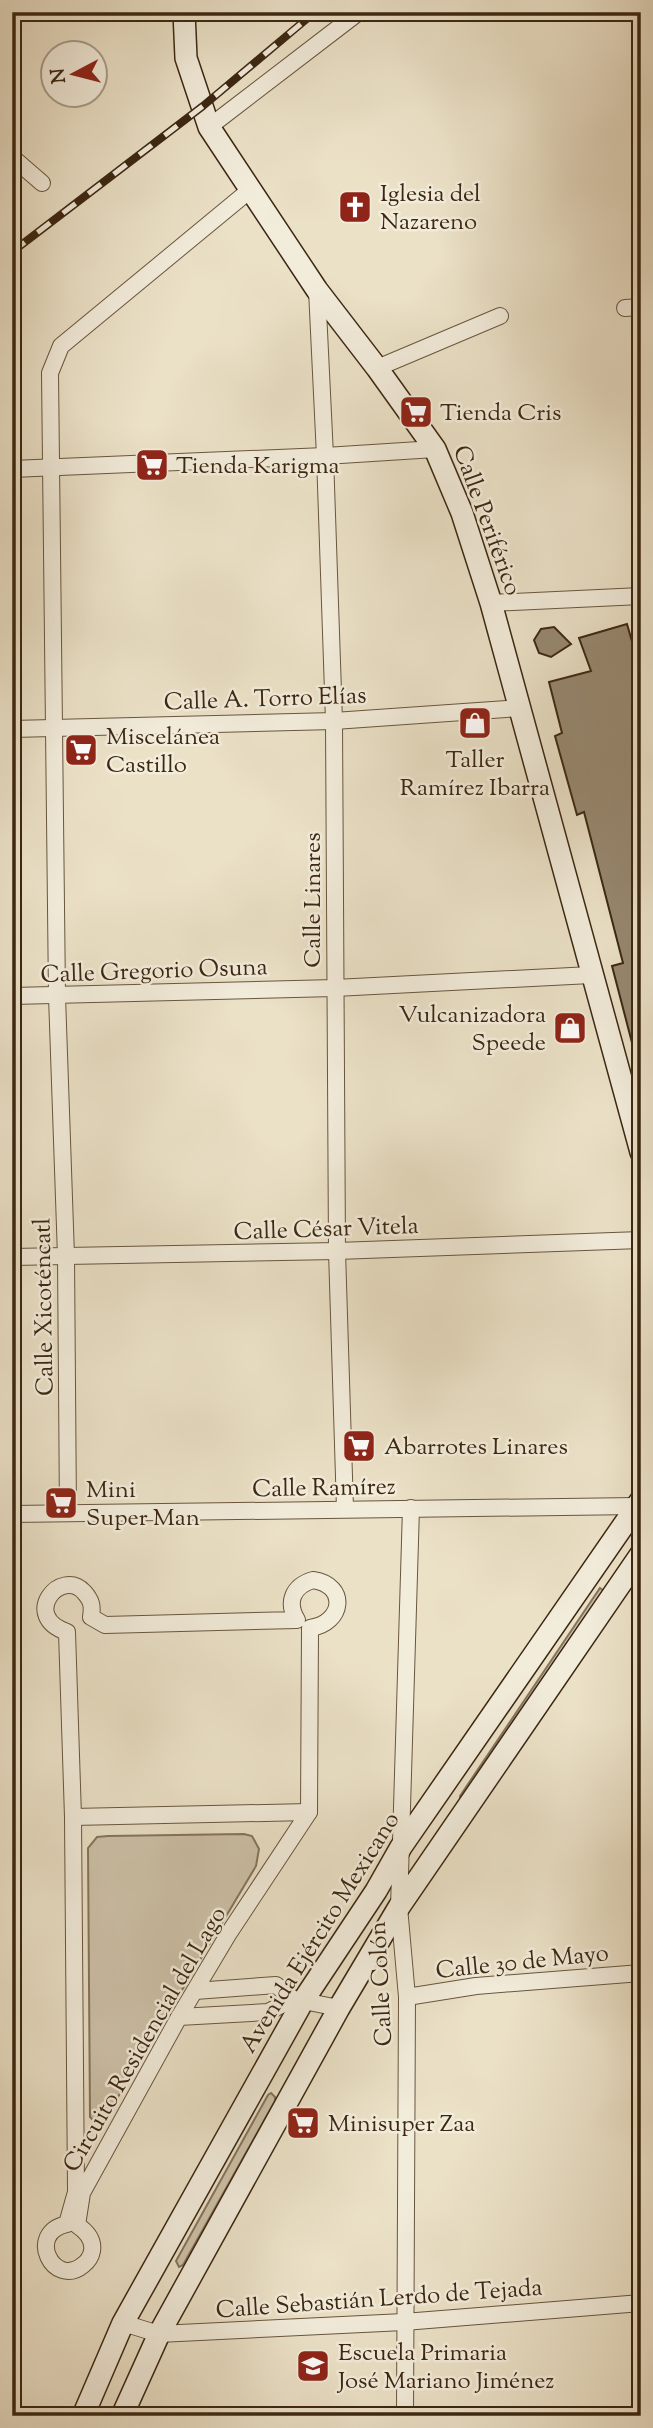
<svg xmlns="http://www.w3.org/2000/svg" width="653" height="2428" font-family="'Sorts Mill Goudy',serif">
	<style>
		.green { fill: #cdc1a8; stroke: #84745d; stroke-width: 2 }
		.building { fill: #978870; stroke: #3c2712; stroke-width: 2 }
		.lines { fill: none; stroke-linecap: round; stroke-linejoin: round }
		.street-casing { stroke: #68563f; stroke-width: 18 }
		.secondary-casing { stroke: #3c2712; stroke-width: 24 }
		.street { stroke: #f2ecdb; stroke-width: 16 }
		.secondary { stroke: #f2ecdb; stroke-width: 21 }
		.rail-casing { stroke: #3c2712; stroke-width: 8 }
		.rail { stroke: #f2ecdb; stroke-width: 5; stroke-dasharray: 16; stroke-linecap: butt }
		.labels { text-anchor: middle; stroke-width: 5; stroke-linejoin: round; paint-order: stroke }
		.poi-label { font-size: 24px; fill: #3c2712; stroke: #f2ecdb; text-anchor: start }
		.street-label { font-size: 24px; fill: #3c2712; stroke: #f2ecdb }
	</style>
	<rect width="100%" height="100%" fill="#ebe1c7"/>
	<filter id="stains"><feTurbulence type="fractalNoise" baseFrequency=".00286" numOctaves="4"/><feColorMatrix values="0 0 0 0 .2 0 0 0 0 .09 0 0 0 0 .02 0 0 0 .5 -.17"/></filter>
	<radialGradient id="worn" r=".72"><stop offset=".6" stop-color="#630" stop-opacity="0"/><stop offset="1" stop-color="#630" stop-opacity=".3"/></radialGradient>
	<g class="green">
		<path d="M600,1588l5,4 -145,208v-4z"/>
		<path d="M244,1834l8,2 7,13 -3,17 -150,251 -5,5 -7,-1 -4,-4 -2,-269 9,-11 11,-1z"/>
		<path d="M271,2093l4,4v4l-92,164 -4,2 -3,-6 92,-166z"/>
	</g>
	<g class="building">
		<path d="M627,624l10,35 4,-1v399l-5,1 -24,-92 11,-3 -39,-151 -7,3 -22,-79 7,-3 -13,-51 42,-11 -12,-33z"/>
		<path d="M554,627l17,17 -20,13 -12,-4 -5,-13 7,-11z"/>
	</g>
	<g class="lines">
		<defs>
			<g id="street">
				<path d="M209,127l150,-115"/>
				<path d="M12,157l30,26"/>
				<path d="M317,290l8,166 9,265 3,530 8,258"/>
				<path d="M625,308l16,-1"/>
				<path d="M377,368l123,-52"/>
				<path d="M12,469l313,-13 110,-7"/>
				<path d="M491,603l150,-7"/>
				<path d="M12,729l322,-8 186,-13"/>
				<path d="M12,996l323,-8 256,-13"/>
				<path d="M12,1257l325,-6 304,-11"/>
				<path d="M68,1513l-2,-257 -9,-260 -7,-623 11,-27 189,-156"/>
				<path d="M12,1514l624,-8 5,4"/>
				<path d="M313,1580c35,5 31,43 -3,48l-1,184 -80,121 -50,84 -97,176 -5,32c9,6 17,14 15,26 -1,6 -5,11 -9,14 -29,24 -58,-32 -16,-41l9,-32 -3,-375 -6,-185c-47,-16 -6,-65 17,-40 7,8 9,13 7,25l14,8 192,-5c-11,-18 -4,-34 16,-40z"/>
				<path d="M73,1817l236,-5"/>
				<path d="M195,1991l81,-6 17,14 46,9"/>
				<path d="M407,1997l69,-11 165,-13"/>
				<path d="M179,2017l89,-5 25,-13"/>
				<path d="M123,2323l36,11 245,-12 237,-19"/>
				<path d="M405,2416l2,-419 -8,-90 12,-399"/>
			</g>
			<g id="secondary">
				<path d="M184,12l2,46 23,69 108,163 60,78 58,81 27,64 29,90 150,549"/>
				<path d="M83,2416l40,-93 180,-322 73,-110 25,-44 240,-347"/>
				<path d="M122,2416l37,-82 180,-326 60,-101 242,-353"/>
			</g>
		</defs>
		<use href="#street" class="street-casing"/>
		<use href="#secondary" class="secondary-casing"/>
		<use href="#street" class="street"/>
		<use href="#secondary" class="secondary"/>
		<defs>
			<path id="rail" d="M12,252l191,-146 112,-94"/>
		</defs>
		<use href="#rail" class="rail-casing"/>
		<use href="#rail" class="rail"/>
	</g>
	<defs>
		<symbol id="church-square" viewBox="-11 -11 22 22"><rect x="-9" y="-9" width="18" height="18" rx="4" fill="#8f2418" stroke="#f2ecdb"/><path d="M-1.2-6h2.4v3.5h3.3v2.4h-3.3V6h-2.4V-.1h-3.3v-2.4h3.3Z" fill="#fff"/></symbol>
		<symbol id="supermarket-square" viewBox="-11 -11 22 22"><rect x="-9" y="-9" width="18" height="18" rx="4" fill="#8f2418" stroke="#f2ecdb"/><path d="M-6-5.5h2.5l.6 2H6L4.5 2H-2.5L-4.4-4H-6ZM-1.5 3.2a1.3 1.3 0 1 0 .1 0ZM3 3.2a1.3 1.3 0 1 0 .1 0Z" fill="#fff"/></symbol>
		<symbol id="shop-square" viewBox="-11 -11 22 22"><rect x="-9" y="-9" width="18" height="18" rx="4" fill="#8f2418" stroke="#f2ecdb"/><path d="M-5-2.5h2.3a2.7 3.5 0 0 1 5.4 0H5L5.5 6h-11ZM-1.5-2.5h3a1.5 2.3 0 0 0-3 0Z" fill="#fff"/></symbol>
		<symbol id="school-square" viewBox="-11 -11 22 22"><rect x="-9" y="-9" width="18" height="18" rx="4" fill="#8f2418" stroke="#f2ecdb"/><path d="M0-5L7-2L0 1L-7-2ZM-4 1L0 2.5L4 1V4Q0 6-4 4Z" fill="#fff"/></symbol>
	</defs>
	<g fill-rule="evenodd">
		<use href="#church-square" x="336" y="188" width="38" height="38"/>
		<use href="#supermarket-square" x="397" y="393" width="38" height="38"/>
		<use href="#supermarket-square" x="133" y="446" width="38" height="38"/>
		<use href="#shop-square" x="456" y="704" width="38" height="38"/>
		<use href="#supermarket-square" x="62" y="731" width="38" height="38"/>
		<use href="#shop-square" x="551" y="1009" width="38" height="38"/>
		<use href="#supermarket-square" x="340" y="1427" width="38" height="38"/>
		<use href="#supermarket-square" x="42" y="1484" width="38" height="38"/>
		<use href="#supermarket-square" x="284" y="2104" width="38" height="38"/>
		<use href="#school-square" x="294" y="2347" width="38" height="38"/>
	</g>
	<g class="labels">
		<g class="poi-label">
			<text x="380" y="201">Iglesia del<tspan x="380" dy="28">Nazareno</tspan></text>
			<text x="440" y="420">Tienda Cris</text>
			<text x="176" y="473">Tienda Karigma</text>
			<text x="106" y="744">Miscelánea<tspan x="106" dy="28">Castillo</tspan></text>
			<text x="475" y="767" text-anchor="middle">Taller<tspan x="475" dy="28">Ramírez Ibarra</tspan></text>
			<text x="546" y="1022" text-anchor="end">Vulcanizadora<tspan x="546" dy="28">Speede</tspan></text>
			<text x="384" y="1454">Abarrotes Linares</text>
			<text x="86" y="1497">Mini<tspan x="86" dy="28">Super Man</tspan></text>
			<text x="328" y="2131">Minisuper Zaa</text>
			<text x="338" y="2360">Escuela Primaria<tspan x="338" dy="28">José Mariano Jiménez</tspan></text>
		</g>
		<g class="street-label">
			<text transform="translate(488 520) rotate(70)" y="8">Calle Periférico</text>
			<text transform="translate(265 698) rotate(-2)" y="8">Calle A. Torro Elías</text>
			<text transform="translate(312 900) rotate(-90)" y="8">Calle Linares</text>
			<text transform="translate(154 970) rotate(-2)" y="8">Calle Gregorio Osuna</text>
			<text transform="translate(326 1228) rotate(-2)" y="8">Calle César Vitela</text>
			<text transform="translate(43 1307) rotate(-91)" y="8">Calle Xicoténcatl</text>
			<text transform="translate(324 1487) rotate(-1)" y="8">Calle Ramírez</text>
			<text transform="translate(319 1932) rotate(-58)" y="8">Avenida Ejército Mexicano</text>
			<text transform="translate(522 1961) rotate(-6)" y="8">Calle 30 de Mayo</text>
			<text transform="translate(380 1984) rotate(-93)" y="8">Calle Colón</text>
			<text transform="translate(144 2039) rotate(-60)" y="8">Circuito Residencial del Lago</text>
			<text transform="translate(379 2298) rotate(-4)" y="8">Calle Sebastián Lerdo de Tejada</text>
		</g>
	</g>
	<rect width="653" height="2428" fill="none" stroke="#ebe1c7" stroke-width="42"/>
	<rect x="14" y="14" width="625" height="2400" fill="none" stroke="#3c2712" stroke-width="3.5"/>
	<rect x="21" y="21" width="611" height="2386" fill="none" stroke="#3c2712" stroke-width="2"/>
	<g transform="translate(74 74) rotate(263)"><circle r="33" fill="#f2ecdb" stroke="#a99d8b" stroke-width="2"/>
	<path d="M0-5L12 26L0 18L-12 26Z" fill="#8f2418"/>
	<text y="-10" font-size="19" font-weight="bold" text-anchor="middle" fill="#3c2712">N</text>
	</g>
	<rect width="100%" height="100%" filter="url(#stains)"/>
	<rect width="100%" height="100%" fill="url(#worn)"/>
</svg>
